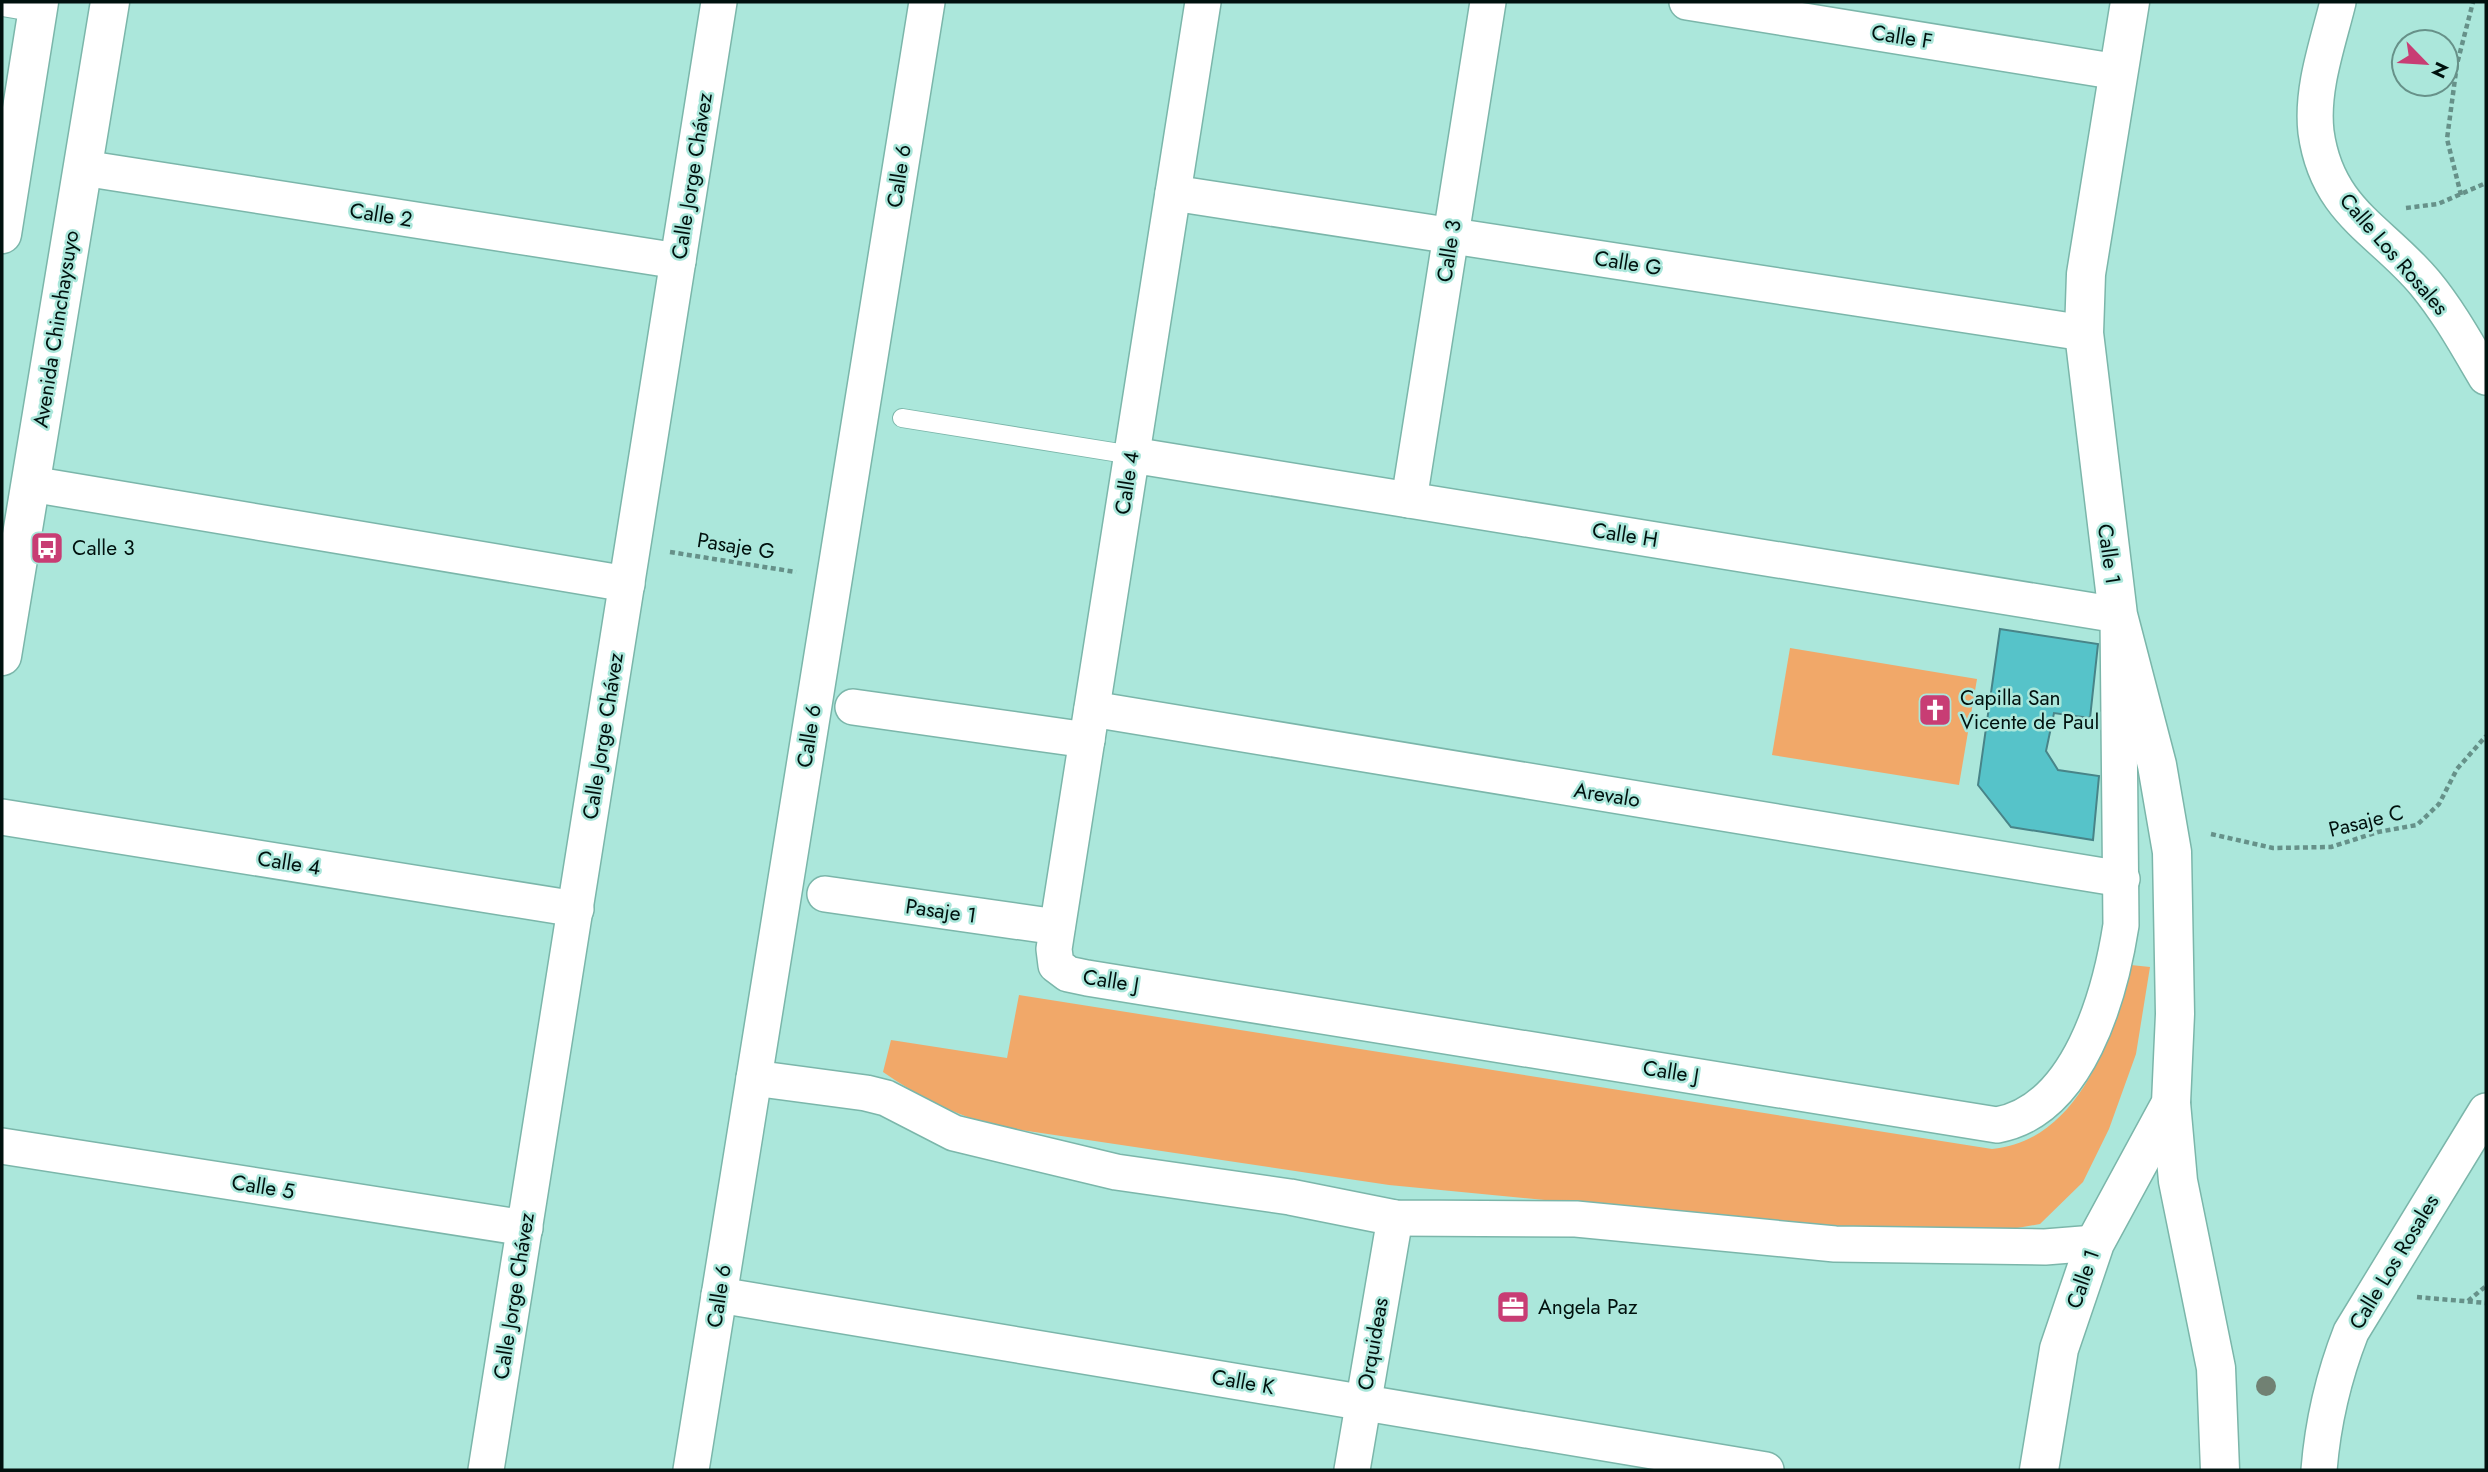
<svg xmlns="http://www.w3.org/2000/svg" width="2488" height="1472" font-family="Jost,sans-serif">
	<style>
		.green { fill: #f1a869 }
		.building { fill: #56c3c9; stroke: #488488; stroke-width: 2 }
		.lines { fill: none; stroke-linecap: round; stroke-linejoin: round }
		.service-casing { stroke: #7bb6aa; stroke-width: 20 }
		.minor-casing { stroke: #7bb6aa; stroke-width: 38 }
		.tertiary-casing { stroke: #7bb6aa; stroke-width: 41 }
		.secondary-casing { stroke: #7bb6aa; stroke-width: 41 }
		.path { stroke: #669189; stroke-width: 4.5; stroke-dasharray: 5 3.5; stroke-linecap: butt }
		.service { stroke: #fff; stroke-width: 18 }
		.minor { stroke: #fff; stroke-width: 35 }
		.tertiary { stroke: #fff; stroke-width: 38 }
		.secondary { stroke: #fff; stroke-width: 38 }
		.tree { fill: #718173 }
		.labels { text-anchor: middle; stroke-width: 5; stroke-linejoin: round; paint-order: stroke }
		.street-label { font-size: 21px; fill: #00110e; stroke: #abe7db }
		.poi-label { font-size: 21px; fill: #00110e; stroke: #abe7db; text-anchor: start }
	</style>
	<rect width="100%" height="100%" fill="#abe7db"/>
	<g class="green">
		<path d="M1790,648l187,31 -18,106 -187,-30z"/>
		<path d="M2131,965l19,2 -14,87 -27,75 -26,53 -43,42 -34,6 -202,-5 -415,-40 -394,-59c-42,-12 -76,-29 -112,-54l8,-32 116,18 12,-63 973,154c87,-8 121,-112 139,-184z"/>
	</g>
	<path class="building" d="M2000,629l98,15 -8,74 -36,-5 -8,38 12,19 41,6 -6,64 -82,-13 -33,-42z"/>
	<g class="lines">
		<defs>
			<g id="service">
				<path d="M2,7l35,6"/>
				<path d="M902,418l230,37"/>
			</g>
			<g id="minor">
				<path d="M1687,2l431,70"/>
				<path d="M2338,2c-10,41 -27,87 -22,130 11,80 65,98 109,151 24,29 42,62 61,94"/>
				<path d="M83,168l595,93"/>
				<path d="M1173,193l911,140"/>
				<path d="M1132,455l986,160 3,310c-11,70 -42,185 -124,200l-910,-147 -19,-4 -12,-9 -2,-16 149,-947"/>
				<path d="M31,484l596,100"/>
				<path d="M1409,500l79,-498"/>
				<path d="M853,707l234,33"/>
				<path d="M1092,709l1030,170"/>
				<path d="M2,817l574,92"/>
				<path d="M825,894l232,33"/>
				<path d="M754,1078l112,15 20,5 68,35 162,39 174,25 105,21 181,1 259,25 210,3 50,-4"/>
				<path d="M2,1146l523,82"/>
				<path d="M719,1295l1047,175"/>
				<path d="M486,1470l233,-1468"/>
				<path d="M691,1470l236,-1468"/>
				<path d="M1352,1470l43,-252"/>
				<path d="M2319,1470c4,-49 14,-92 32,-138l135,-221"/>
			</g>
			<g id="tertiary">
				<path d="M2171,1103l7,78 38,187 4,102"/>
				<path d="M2039,1470l20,-121 36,-106 76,-140 4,-89 -3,-162 -15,-87 -39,-150 -34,-282 2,-59 44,-272"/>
			</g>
			<g id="secondary">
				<path d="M2,234l37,-232"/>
				<path d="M2,656l108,-654"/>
			</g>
		</defs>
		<use href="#service" class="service-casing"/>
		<use href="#minor" class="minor-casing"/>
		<use href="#tertiary" class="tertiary-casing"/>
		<use href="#secondary" class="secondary-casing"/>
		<g class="path">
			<path d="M2461,195l-14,-56 10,-75 16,-62"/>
			<path d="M2406,208l32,-4 48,-21"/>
			<path d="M670,552l126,20"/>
			<path d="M2211,834l62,14 58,-1 47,-15 39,-7 22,-21 18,-35 29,-33"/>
			<path d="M2417,1297l69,6"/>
			<path d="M2468,1301l18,-15"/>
		</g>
		<use href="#service" class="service"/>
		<use href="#minor" class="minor"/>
		<use href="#tertiary" class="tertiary"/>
		<use href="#secondary" class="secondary"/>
	</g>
	<circle class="tree" cx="2266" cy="1386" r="10"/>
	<defs>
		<symbol id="bus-square" viewBox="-11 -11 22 22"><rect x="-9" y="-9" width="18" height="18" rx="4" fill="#c83d74" stroke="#abe7db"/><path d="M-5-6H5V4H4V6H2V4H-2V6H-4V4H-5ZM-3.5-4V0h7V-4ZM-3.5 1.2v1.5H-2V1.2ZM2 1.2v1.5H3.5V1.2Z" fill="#fff"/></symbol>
		<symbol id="church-square" viewBox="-11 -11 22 22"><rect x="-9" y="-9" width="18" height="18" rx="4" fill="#c83d74" stroke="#abe7db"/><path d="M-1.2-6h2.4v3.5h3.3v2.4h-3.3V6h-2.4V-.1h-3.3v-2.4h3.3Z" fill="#fff"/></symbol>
		<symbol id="office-square" viewBox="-11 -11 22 22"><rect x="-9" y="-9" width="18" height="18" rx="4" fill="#c83d74" stroke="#abe7db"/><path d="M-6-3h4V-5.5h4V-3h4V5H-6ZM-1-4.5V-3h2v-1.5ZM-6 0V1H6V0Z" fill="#fff"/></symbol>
	</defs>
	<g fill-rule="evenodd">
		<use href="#bus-square" x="28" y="529" width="38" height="38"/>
		<use href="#church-square" x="1916" y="691" width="38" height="38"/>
		<use href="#office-square" x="1494" y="1288" width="38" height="38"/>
	</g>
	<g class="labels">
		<g class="street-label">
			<text transform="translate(1902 37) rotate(9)" y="7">Calle F</text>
			<text transform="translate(692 176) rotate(-81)" y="7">Calle Jorge Chávez</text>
			<text transform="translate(899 176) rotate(-81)" y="7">Calle 6</text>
			<text transform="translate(381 215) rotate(9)" y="7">Calle 2</text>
			<text transform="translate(1449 251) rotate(-81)" y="7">Calle 3</text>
			<text transform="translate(2394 254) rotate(49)" y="7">Calle Los Rosales</text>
			<text transform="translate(1628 263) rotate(9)" y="7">Calle G</text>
			<text transform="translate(56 329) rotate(-81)" y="7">Avenida Chinchaysuyo</text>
			<text transform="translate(1127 483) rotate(-81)" y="7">Calle 4</text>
			<text transform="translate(1625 535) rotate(9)" y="7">Calle H</text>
			<text transform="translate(736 546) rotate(9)" y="7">Pasaje G</text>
			<text transform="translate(2109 554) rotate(82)" y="7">Calle 1</text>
			<text transform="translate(603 736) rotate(-81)" y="7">Calle Jorge Chávez</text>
			<text transform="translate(809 736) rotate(-81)" y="7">Calle 6</text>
			<text transform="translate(1607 795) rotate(9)" y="7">Arevalo</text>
			<text transform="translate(2366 821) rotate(-14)" y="7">Pasaje C</text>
			<text transform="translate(289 863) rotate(9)" y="7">Calle 4</text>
			<text transform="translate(941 911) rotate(8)" y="7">Pasaje 1</text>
			<text transform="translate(1111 981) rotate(9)" y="7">Calle J</text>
			<text transform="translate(1671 1072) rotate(9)" y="7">Calle J</text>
			<text transform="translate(263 1187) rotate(9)" y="7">Calle 5</text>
			<text transform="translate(2394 1262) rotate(-59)" y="7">Calle Los Rosales</text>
			<text transform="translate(2083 1279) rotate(-71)" y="7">Calle 1</text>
			<text transform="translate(514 1296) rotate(-81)" y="7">Calle Jorge Chávez</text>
			<text transform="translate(719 1296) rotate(-81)" y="7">Calle 6</text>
			<text transform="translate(1373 1344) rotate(-80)" y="7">Orquideas</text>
			<text transform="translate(1243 1382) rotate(10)" y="7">Calle K</text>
		</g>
		<g class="poi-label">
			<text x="72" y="555">Calle 3</text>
			<text x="1960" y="705">Capilla San<tspan x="1960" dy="24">Vicente de Paul</tspan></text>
			<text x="1538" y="1314">Angela Paz</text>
		</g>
	</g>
	<rect width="2488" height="1472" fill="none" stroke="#00110e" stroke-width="7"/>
	<g transform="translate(2425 63) rotate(115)"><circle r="33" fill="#abe7db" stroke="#679189" stroke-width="2"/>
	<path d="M0-5L12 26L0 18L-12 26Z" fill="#c83d74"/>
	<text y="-10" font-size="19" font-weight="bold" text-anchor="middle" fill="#00110e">N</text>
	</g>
</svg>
